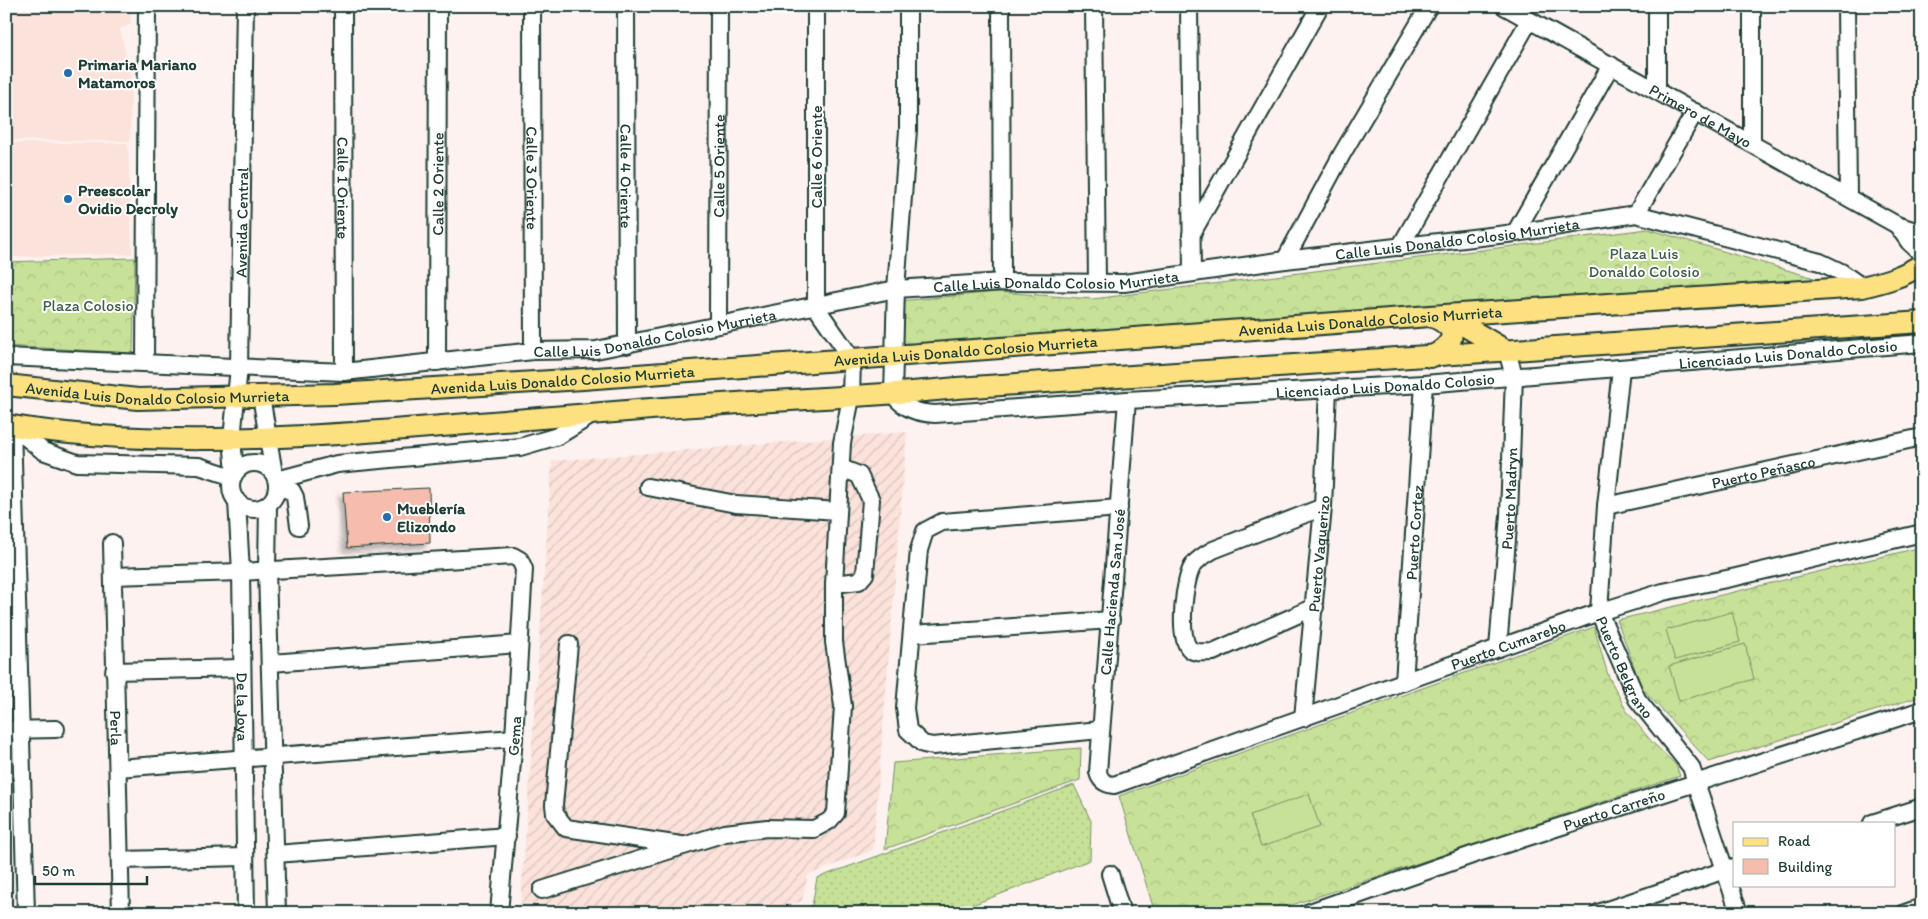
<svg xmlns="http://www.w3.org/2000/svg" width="1928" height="919" font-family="Itim,sans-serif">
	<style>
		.built { fill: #fbe2db }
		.industrial { fill: url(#industrial-furrows) }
		.grass { fill: url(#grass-dots); stroke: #748f66 }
		.forest { fill: url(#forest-crowns); stroke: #748f66 }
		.pitch { fill: #c8e198; stroke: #748f66 }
		.building { fill: #f6bcad; stroke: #1f3d34; filter: url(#shadow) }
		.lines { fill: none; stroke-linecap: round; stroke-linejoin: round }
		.minor-casing { stroke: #1f3d34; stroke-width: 20 }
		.major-casing { stroke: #1f3d34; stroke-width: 24 }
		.minor { stroke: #fff; stroke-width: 16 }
		.major { stroke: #fde080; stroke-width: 20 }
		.poi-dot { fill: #1f6fb2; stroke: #fff; stroke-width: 2 }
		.labels { text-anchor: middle; stroke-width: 4; stroke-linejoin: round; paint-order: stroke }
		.poi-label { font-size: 16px; font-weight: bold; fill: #1f3d34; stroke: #fff; text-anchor: start }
		.street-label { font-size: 16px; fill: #1f3d34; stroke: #fff }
		.park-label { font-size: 16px; fill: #415e48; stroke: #fff }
	</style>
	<defs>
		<pattern id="industrial-furrows" width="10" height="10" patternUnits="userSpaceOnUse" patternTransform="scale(1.25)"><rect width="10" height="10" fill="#fbe2db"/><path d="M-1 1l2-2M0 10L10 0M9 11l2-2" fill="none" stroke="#d7c3bd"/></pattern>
		<pattern id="grass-dots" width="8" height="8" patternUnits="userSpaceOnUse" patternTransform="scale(1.25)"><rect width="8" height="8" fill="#c8e198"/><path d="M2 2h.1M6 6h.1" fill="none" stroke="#abc284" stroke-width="1.8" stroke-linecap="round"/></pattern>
		<pattern id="forest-crowns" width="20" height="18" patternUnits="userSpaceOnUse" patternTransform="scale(1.25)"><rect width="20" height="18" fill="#c8e198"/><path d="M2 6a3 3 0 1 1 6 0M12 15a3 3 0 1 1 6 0" fill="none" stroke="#abc284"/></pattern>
		<filter id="shadow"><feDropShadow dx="-4.5" dy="4.5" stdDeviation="2.5" flood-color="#0004"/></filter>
	</defs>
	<rect width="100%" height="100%" fill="#fdf2ef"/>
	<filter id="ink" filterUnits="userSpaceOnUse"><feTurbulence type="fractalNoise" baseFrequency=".02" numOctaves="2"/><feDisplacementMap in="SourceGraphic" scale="10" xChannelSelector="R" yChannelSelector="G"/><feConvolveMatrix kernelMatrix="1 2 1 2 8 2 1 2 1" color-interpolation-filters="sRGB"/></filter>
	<g filter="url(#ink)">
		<g class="built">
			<path d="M6,6h124l1,18 -11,5 11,48 -1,64 -124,-1z"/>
			<path d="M6,143h122l4,111 -126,3z"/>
		</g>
		<path class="industrial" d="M907,432l-34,418 -65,25 -6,26 -35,12h-247l32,-452z"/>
		<path class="grass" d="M1074,785l17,36 -1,39 -139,53h-158l19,-7 5,-28z"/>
		<g class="forest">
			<path d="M1648,229l183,54 -927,62 -6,-44 100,-9 95,7z"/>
			<path d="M135,258l-2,95 -127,-7v-84z"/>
			<path d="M1922,547v149l-213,66 -67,-74 -25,-68z"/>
			<path d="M1594,627l14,48 18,35 25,31 25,24 4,11 -412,137h-113l-36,-117z"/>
			<path d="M1081,748l-1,32 -195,69 8,-86z"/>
		</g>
		<g class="pitch">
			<path d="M1732,612l8,30 -65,18 -9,-30z"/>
			<path d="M1745,644l9,35 -75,22 -10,-35z"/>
			<path d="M1309,794l11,33 -59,20 -11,-32z"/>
		</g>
		<path class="building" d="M429,488l1,55 -83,5 -4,-56z"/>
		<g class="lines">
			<defs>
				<g id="minor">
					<path id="s1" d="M343,6l1,366"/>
					<path id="s2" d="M532,6l1,345"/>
					<path id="s3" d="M626,6l1,339"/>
					<path id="s4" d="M908,6v124l-12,159 -3,105c11,15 24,19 42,20l192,-14 297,-16 498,-41"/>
					<path d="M1001,6l1,276"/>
					<path d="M1094,6l3,276"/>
					<path d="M1189,6l3,267"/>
					<path id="s5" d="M1504,6l393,219 25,8"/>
					<path d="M1752,6v136"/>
					<path d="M1846,6l2,190"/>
					<path d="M1657,91v-85"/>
					<path d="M1636,214l59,-102"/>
					<path d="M1897,225l12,17 13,12"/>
					<path d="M1515,233l96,-168"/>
					<path d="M1191,235l129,-229"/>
					<path d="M1400,247l129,-226"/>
					<path d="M1285,260l57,-106 87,-148"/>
					<path id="s6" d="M718,325l1,-319"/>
					<path id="s7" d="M6,357l338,15 189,-21 63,-1 300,-61 106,-7 122,1 161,-23 230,-27 121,-19 184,48 21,10 21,15"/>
					<path d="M145,362l2,-356"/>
					<path id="s8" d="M437,362l1,-356"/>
					<path id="s9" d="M1621,369l-15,137 -7,106 38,87 54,68 48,146"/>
					<path d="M261,396l13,78"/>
					<path id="s10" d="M1127,400l-29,372c2,9 7,12 16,13l485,-173 64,-20 73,-15 186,-44"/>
					<path d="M12,426l14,487"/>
					<path d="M12,426l31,25 34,12 122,3 34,11"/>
					<circle cx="254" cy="486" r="23"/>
					<path id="s11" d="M235,473l-3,-34 7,-72 6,-361"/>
					<path d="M277,480l60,-16 183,-17 38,-11 34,-21"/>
					<path d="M277,487l15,4 3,6 4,29"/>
					<path d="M648,487l88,17 102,7"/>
					<path id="s12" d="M237,501l4,71 5,341"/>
					<path d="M268,504l-1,66 10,343"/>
					<path id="s13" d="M1606,506l316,-69"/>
					<path id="s14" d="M112,543l9,370"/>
					<path d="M113,576l128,-4 272,-16 7,4 4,9 -10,169 -15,175"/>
					<path d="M834,584l25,-3 6,-7 6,-74 -12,-25 -18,-7"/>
					<path d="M1315,607l-102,45c-7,0 -17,2 -23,-3 -13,-11 -6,-73 4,-85 5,-6 12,-10 19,-14l110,-43"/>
					<path d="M913,634l198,-14"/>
					<path d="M569,644l-15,161 1,9 11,14 115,17"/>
					<path id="s15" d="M1498,648l11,-133 5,-139 -7,-25"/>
					<path d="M271,663l248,-19"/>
					<path d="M114,671l128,-3"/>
					<path id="s16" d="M1404,682l20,-298"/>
					<path id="s17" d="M1303,718l20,-211 5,-119"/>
					<path d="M6,730l50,-1"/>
					<path d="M1100,730l-167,16 -10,-2 -15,-14 -3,-22 14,-158 6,-19 17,-9 177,-14"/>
					<path d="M118,768l396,-30"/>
					<path d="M1872,823l50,-16"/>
					<path d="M276,854l231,-18"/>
					<path d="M120,860l124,-3"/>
					<path d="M1110,874l12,39"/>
					<path d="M542,890l183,-57 42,-5 47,1 15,-8 7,-8 7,-107 -9,-64v-58l8,-141 9,-45 1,-39 -36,-52v-301"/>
					<path id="s18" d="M1307,913l165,-58 450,-145"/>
					<path d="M1598,913l136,-46"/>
					<path d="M1905,913l17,-6"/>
				</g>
				<g id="major">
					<path d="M1446,315l61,36"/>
					<path d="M1430,357c24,-11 32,-28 3,-40"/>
					<path id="s19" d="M6,385l132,14 197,-5 248,-15 847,-63 432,-29c21,-5 41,-10 60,-23"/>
					<path d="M6,425c129,21 258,15 387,5 78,-6 156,-12 234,-19 110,-10 220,-12 330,-23l965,-66"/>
				</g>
			</defs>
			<use href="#minor" class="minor-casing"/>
			<use href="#major" class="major-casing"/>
			<use href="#minor" class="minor"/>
			<use href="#major" class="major"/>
		</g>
	</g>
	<g class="poi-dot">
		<circle cx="68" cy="73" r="5"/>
		<circle cx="68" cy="199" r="5"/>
		<circle cx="387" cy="517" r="5"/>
	</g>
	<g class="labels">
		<g class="poi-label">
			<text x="78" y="70">Primaria Mariano<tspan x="78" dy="18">Matamoros</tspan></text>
			<text x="78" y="196">Preescolar<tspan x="78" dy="18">Ovidio Decroly</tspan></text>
			<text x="397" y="514">Mueblería<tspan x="397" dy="18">Elizondo</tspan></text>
		</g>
		<g class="street-label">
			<text dy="6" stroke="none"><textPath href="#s5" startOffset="225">Primero de Mayo</textPath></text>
			<text transform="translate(816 157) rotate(-90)" y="6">Calle 6 Oriente</text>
			<text dy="6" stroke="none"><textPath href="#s6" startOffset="159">Calle 5 Oriente</textPath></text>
			<text dy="6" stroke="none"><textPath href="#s3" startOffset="170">Calle 4 Oriente</textPath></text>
			<text dy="6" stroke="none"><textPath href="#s2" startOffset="172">Calle 3 Oriente</textPath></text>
			<text dy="6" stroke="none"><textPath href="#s8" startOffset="178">Calle 2 Oriente</textPath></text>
			<text dy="6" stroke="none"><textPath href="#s1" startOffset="182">Calle 1 Oriente</textPath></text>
			<text dy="6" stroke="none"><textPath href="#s11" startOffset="251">Avenida Central</textPath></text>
			<text dy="6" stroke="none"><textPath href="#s7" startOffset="1462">Calle Luis Donaldo Colosio Murrieta</textPath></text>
			<text dy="6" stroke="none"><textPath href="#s7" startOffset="1058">Calle Luis Donaldo Colosio Murrieta</textPath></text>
			<text dy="6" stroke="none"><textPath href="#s19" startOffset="1368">Avenida Luis Donaldo Colosio Murrieta</textPath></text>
			<text dy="6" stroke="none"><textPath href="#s7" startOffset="652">Calle Luis Donaldo Colosio Murrieta</textPath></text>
			<text dy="6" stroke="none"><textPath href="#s19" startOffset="962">Avenida Luis Donaldo Colosio Murrieta</textPath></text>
			<text dy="6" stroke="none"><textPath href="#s4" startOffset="1292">Licenciado Luis Donaldo Colosio</textPath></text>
			<text dy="6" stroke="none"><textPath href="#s19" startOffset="558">Avenida Luis Donaldo Colosio Murrieta</textPath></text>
			<text dy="6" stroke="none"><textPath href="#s4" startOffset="888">Licenciado Luis Donaldo Colosio</textPath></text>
			<text dy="6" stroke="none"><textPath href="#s19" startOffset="152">Avenida Luis Donaldo Colosio Murrieta</textPath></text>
			<text dy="6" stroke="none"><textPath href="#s13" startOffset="161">Puerto Peñasco</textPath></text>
			<text dy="6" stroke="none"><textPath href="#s15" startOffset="150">Puerto Madryn</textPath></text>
			<text dy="6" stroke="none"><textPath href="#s16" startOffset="150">Puerto Cortez</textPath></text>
			<text dy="6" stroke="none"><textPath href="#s17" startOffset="165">Puerto Vaquerizo</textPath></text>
			<text transform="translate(1112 592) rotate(-85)" y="6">Calle Hacienda San José</text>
			<text dy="6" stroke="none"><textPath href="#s10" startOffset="814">Puerto Cumarebo</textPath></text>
			<text dy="6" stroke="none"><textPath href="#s9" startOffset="305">Puerto Belgrano</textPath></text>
			<text dy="6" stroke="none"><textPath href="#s12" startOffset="206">De la Joya</textPath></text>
			<text dy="6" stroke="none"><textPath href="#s14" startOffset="185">Perla</textPath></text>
			<text transform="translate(514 736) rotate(-86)" y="6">Gema</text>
			<text dy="6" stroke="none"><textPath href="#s18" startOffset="324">Puerto Carreño</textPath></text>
		</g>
		<g class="park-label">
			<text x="1644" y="259">Plaza Luis<tspan x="1644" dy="18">Donaldo Colosio</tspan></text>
			<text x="88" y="311">Plaza Colosio</text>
		</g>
	</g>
	<rect width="1928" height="919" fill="none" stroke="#fff" stroke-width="25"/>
	<rect x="12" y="12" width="1903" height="894" fill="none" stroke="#1f3d34" stroke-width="2" filter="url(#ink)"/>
	<rect x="1733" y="822" width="162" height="65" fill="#ffffff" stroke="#a5b1ae"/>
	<rect x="1743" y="838" width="25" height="8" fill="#fde080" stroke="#a5b1ae"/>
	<text x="1778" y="846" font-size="15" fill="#1f3d34">Road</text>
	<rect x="1743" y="859" width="25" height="15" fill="#f6bcad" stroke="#a5b1ae"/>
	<text x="1778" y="872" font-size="15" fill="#1f3d34">Building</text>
	<path d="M35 876v8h112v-8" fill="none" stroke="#1f3d34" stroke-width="2.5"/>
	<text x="42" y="876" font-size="15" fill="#1f3d34" stroke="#ffffff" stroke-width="4" paint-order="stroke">50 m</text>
</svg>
